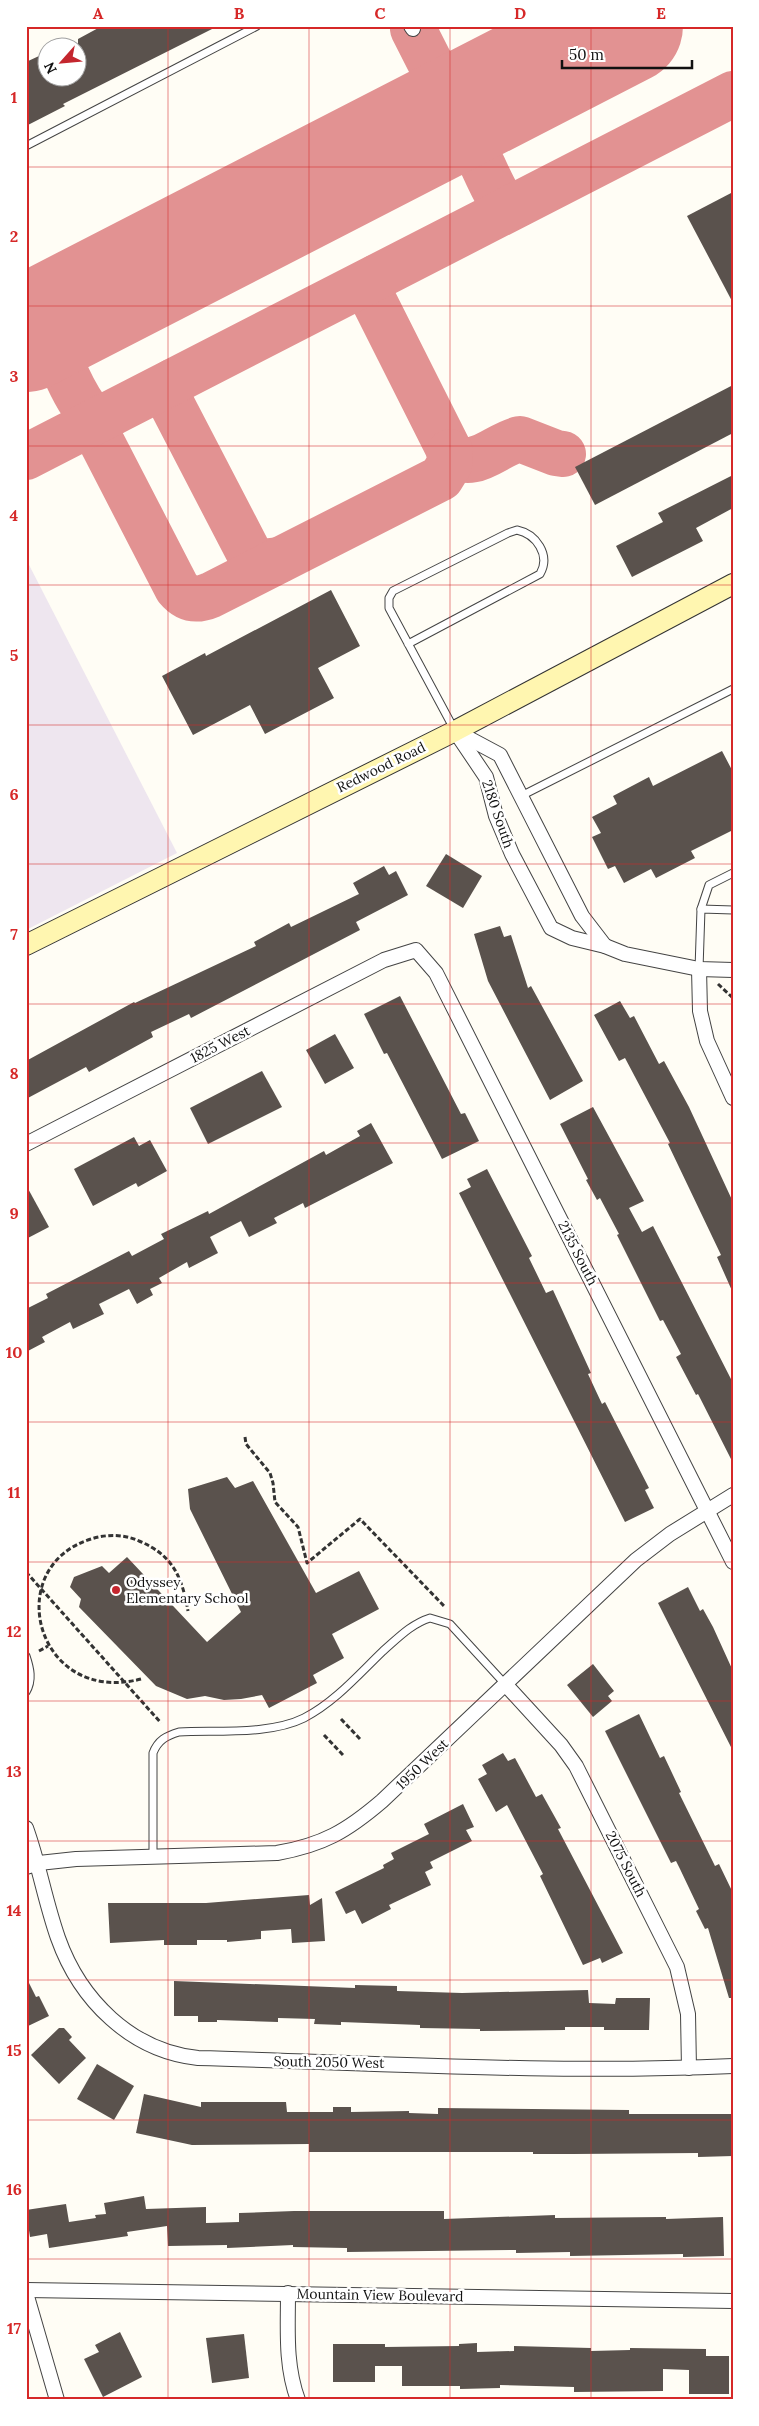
<svg xmlns="http://www.w3.org/2000/svg" width="759" height="2426" font-family="Lora,serif">
	<style>
		.industrial { fill: #eee6ef }
		.lines { fill: none; stroke-linecap: round; stroke-linejoin: round }
		.taxiway { stroke: #e29292; stroke-width: 46 }
		.runway { stroke: #e29292; stroke-width: 116 }
		.building { fill: #5a524d }
		.lane-casing { stroke: #444; stroke-width: 9 }
		.street-casing { stroke: #444; stroke-width: 16 }
		.secondary-casing { stroke: #333; stroke-width: 22 }
		.path { stroke: #333; stroke-width: 3; stroke-dasharray: 5 2.5; stroke-linecap: butt }
		.lane { stroke: #fff; stroke-width: 7 }
		.street { stroke: #fff; stroke-width: 14 }
		.secondary { stroke: #fff6b0; stroke-width: 20 }
		.grid { fill: none; stroke: #d62828; stroke-width: 1; stroke-opacity: 0.55 }
		.poi-dot { fill: #c4262e; stroke: #fff; stroke-width: 2 }
		.labels { text-anchor: middle; stroke-width: 5; stroke-linejoin: round; paint-order: stroke }
		.street-label { font-size: 14px; fill: #111; stroke: #fff }
		.poi-label { font-size: 14px; fill: #111; stroke: #fff; text-anchor: start }
		.neatline { fill: none; stroke: #d62828; stroke-width: 2 }
		.grid-label { font-size: 16px; text-anchor: middle; font-weight: bold; fill: #d62828 }
	</style>
	<rect width="100%" height="100%" fill="#fffdf5"/>
	<path class="industrial" d="M26,559l151,294 -151,77z"/>
	<g class="lines">
		<g class="taxiway">
			<path d="M413,29l31,61 15,8 28,-1"/>
			<path d="M487,97c-30,24 -19,40 -4,69 5,11 10,22 16,32l7,5 12,1"/>
			<path d="M430,127c12,-9 17,-23 14,-37"/>
			<path d="M377,277l-6,10v8l79,157c23,22 46,-8 70,-13l36,14 7,1"/>
			<path d="M75,309c-9,7 -18,15 -20,27 -3,13 24,70 35,77 6,4 11,4 18,2"/>
			<path d="M174,381l-6,11 1,7 81,156 11,7 18,-2"/>
			<path d="M108,415l-9,11 -1,9 79,153c10,12 20,13 34,7l230,-117 8,-13 1,-13"/>
			<path d="M26,457l707,-363"/>
		</g>
		<path class="runway" d="M26,334l599,-308"/>
	</g>
	<g class="building">
		<path d="M102,26h116l-155,78 2,2 -39,20v-64l13,-6 9,17v5h30v-39z"/>
		<path d="M733,192v111l-46,-87z"/>
		<path d="M733,385v48l-138,72 -20,-38z"/>
		<path d="M733,475v33l-37,20 7,13 -71,36 -16,-31 47,-24 -5,-9z"/>
		<path d="M331,590l29,56 -42,22 16,30 -69,36 -15,-29 -57,30 -31,-59 43,-23 1,3z"/>
		<path d="M722,751l11,21v58l-42,21 4,7 -39,20 -5,-9 -27,14 -9,-17 -7,3 -16,-32 9,-4 -9,-16 25,-13 -4,-8 36,-19 4,9z"/>
		<path d="M446,854l36,22 -19,32 -37,-22z"/>
		<path d="M384,866l5,9 7,-4 12,24 -52,27 4,8 -169,88 -2,-4 -38,18 2,5 -64,35 -3,-5 -60,32v-38l108,-59 1,1 121,-57 -2,-4 35,-19 2,4 68,-33 -6,-11z"/>
		<path d="M500,926l4,11 7,-2 17,53 3,-2 52,95 -33,19 -62,-119 -14,-47z"/>
		<path d="M400,996l61,118 4,-1 14,28 -37,18 -55,-106 -3,1 -20,-40z"/>
		<path d="M620,1001l10,17 4,-2 25,48 5,-3 25,46 44,95v91l-16,-36 4,-2 -53,-111 2,-1 -45,-85 -6,3 -25,-46z"/>
		<path d="M335,1034l19,34 -29,16 -19,-34z"/>
		<path d="M262,1071l20,36 -74,37 -18,-36z"/>
		<path d="M593,1107l51,94 -15,7 13,24 11,-6 80,157v80l-35,-69 -2,1 -20,-38 5,-3 -18,-34 -3,1 -43,-86 2,-1 -19,-36 -3,2 -11,-20 2,-1 -28,-55z"/>
		<path d="M371,1123l22,40 -88,45 -2,-5 -29,15 3,5 -28,14 -8,-16 -31,16 8,16 -29,15 -2,-6 -28,16 3,5 -12,6 3,6 -16,9 -8,-15 -30,15 5,10 -31,15 -3,-7 -28,15 3,5 -19,10v-43l22,-11 -2,-4 83,-43 3,5 32,-17 -3,-5 47,-23 1,3 115,-63 2,4 34,-19 -3,-5z"/>
		<path d="M134,1137l5,9 11,-6 17,31 -29,16 -2,-4 -43,23 -19,-37z"/>
		<path d="M487,1169l45,87 -3,2 17,35 7,-3 38,83 -3,1 14,30 3,-2 44,86 -4,2 9,18 -29,14 -166,-329 12,-6 -4,-8z"/>
		<path d="M26,1185l23,42 -23,12z"/>
		<path d="M227,1477l8,11 18,-7 63,112 43,-22 20,38 -47,25 12,24 -31,17 4,8 -48,25 -7,-13 -21,4 -17,1 -19,-4 -18,3 -31,-13 -77,-79 2,-8 -11,-12 4,-10 28,-11 7,7 18,-16 80,85 34,-30 -51,-103 -2,-20z"/>
		<path d="M688,1587l12,24 3,-2 10,18 20,44v80l-75,-148z"/>
		<path d="M593,1664l21,27 -6,5 4,5 -19,16 -26,-32z"/>
		<path d="M639,1714l21,44 4,-2 17,36 -2,1 36,73 4,-2 14,29v105h-4l-21,-70 -3,1 -9,-18 3,-2 -19,-40 -4,-8 -5,2 -66,-132z"/>
		<path d="M503,1753l5,8 7,-3 21,39 6,-3 19,34 -3,1 65,124 -21,10 -2,-5 -17,7 -43,-89 3,-2 -36,-69 -11,7 -18,-33 9,-5 -5,-9z"/>
		<path d="M463,1804l11,23 -8,3 6,11 -42,21 3,6 -8,4 6,13 -42,20 2,4 -29,15 -7,-14 -9,4 -11,-22 49,-24 -1,-3 11,-6 -3,-6 38,-19 -5,-10z"/>
		<path d="M309,1895l1,10 12,-7 3,43 -33,2 -1,-14 -30,2v8l-34,3v-2h-30v5h-33v-5l-54,3 -2,-40h98z"/>
		<path d="M26,1977l10,20 3,-1 10,20 -23,11z"/>
		<path d="M174,1981l181,7v-3l42,1v5l65,2 126,-3 1,13 26,1 1,-6h34l-1,32h-45v-3h-39v3l-85,1v-2l-60,-1v-3l-79,-3v3l-27,-1 1,-5 -37,-1v4l-61,-2v2h-19v-6h-24z"/>
		<path d="M59,2028h5l8,9 -3,3 17,18 -27,26 -28,-29z"/>
		<path d="M97,2064l37,22 -20,34 -37,-21z"/>
		<path d="M144,2094l57,13v-5h85l1,10h46v-5h18v5l58,-1v2l29,1v-6l191,2v4h104v42l-35,1v-4l-124,1h-41v-2h-224v-8l-117,1 -56,-12z"/>
		<path d="M144,2196l2,13 60,-2v16l33,-1v-9l55,-2h150v8l111,-4v3l111,-1v2l57,-2 1,39 -41,1v-3l-113,2v-4l-54,1v-3l-169,2v-4l-54,-1v-2l-66,3v-3l-59,1 -1,-20 -40,6 1,4 -79,12 -2,-14 -17,3 -4,-27 40,-6 3,18 27,-4 -1,-3 11,-1 -2,-11z"/>
		<path d="M120,2332l22,45 -39,20 -19,-38 15,-7 -4,-7z"/>
		<path d="M244,2334l5,44 -37,5 -6,-45z"/>
		<path d="M477,2343v9l37,-1v-5l77,2v3l39,-1v-2l76,1v7h23v38h-40v-24l-26,-1v22l-89,1v-5l-74,-2v3l-40,1v-3h-58v-20h-27v16h-42v-38h52v3l74,-1v-2z"/>
	</g>
	<g class="lines">
		<defs>
			<g id="lane">
				<path d="M26,146l231,-120"/>
				<path d="M408,644l132,-70c11,-19 -4,-40 -23,-44l-9,3 -115,58 -4,7v10l65,121"/>
				<path d="M521,796l212,-107"/>
				<path d="M701,909l8,-24 24,-12"/>
				<path d="M699,969l2,-60 32,1"/>
				<path d="M26,1656c4,12 7,24 0,36"/>
				<path d="M153,1856v-103c5,-13 13,-17 26,-21 38,-2 91,3 125,-14 31,-16 55,-44 79,-67 15,-13 28,-27 47,-33l20,6 55,60"/>
			</g>
			<g id="street">
				<path d="M411,26l2,3"/>
				<path d="M455,731l31,46 10,39 16,38 39,74 21,10 33,8 20,8 74,15 34,1"/>
				<path d="M457,732l43,23 82,161 23,30"/>
				<path d="M699,969l1,42 7,30 26,57"/>
				<path d="M26,1144l358,-184 32,-10 20,23 297,589"/>
				<path d="M505,1684l56,61 15,21 101,201 11,47 1,54"/>
				<path d="M26,1828c13,36 19,73 32,110 22,62 73,113 140,120 178,5 357,16 535,8"/>
				<path d="M26,1867l13,-4 37,-4 201,-6c46,-8 70,-22 105,-52l254,-241 34,-26 63,-39"/>
				<path d="M26,2290l707,11"/>
				<path d="M26,2293l31,107"/>
				<path d="M288,2293c0,36 -3,72 10,107"/>
			</g>
			<path id="secondary" d="M26,945l429,-214 278,-147"/>
		</defs>
		<use href="#lane" class="lane-casing"/>
		<use href="#street" class="street-casing"/>
		<use href="#secondary" class="secondary-casing"/>
		<g class="path">
			<path d="M718,984l15,14"/>
			<path d="M245,1437l1,7 24,29 3,10 2,19 23,25 9,36 53,-44 84,87"/>
			<path d="M26,1572l135,151"/>
			<path d="M39,1651l9,-5"/>
			<path d="M141,1679c-105,27 -141,-112 -50,-140 16,-5 33,-5 48,2 34,14 43,36 49,70"/>
			<path d="M341,1719l19,20"/>
			<path d="M324,1735l19,20"/>
		</g>
		<use href="#lane" class="lane"/>
		<use href="#street" class="street"/>
		<use href="#secondary" class="secondary"/>
	</g>
	<path class="grid" d="M168,26v2374M309,26v2374M450,26v2374M591,26v2374M26,167h707M26,306h707M26,446h707M26,585h707M26,725h707M26,864h707M26,1004h707M26,1143h707M26,1283h707M26,1422h707M26,1562h707M26,1701h707M26,1841h707M26,1980h707M26,2120h707M26,2259h707"/>
	<circle class="poi-dot" cx="116" cy="1590" r="5"/>
	<g class="labels">
		<g class="street-label">
			<text transform="translate(381 767) rotate(-26)" y="5">Redwood Road</text>
			<text transform="translate(498 814) rotate(71)" y="5">2180 South</text>
			<text transform="translate(220 1044) rotate(-27)" y="5">1825 West</text>
			<text transform="translate(578 1253) rotate(63)" y="5">2135 South</text>
			<text transform="translate(422 1764) rotate(-44)" y="5">1950 West</text>
			<text transform="translate(626 1864) rotate(63)" y="5">2075 South</text>
			<text transform="translate(329 2062) rotate(1)" y="5">South 2050 West</text>
			<text transform="translate(380 2295) rotate(1)" y="5">Mountain View Boulevard</text>
		</g>
		<g class="poi-label">
			<text x="126" y="1587">Odyssey<tspan x="126" dy="16">Elementary School</tspan></text>
		</g>
	</g>
	<rect width="759" height="2426" fill="none" stroke="#ffffff" stroke-width="55"/>
	<g transform="translate(62 62) rotate(243)"><circle r="24" fill="#ffffff" stroke="#a0a0a0"/>
	<path d="M0-4L9 19L0 12L-9 19Z" fill="#c4262e"/>
	<text y="-8" font-size="14" font-weight="bold" text-anchor="middle" fill="#111111">N</text>
	</g>
	<path d="M562 60v8h130v-8" fill="none" stroke="#111111" stroke-width="2.5"/>
	<text x="569" y="60" font-size="15" fill="#111111" stroke="#ffffff" stroke-width="4" paint-order="stroke">50 m</text>
	<rect x="28" y="28" width="704" height="2370" class="neatline"/>
	<g class="grid-label">
		<text x="98" y="19">A</text>
		<text x="239" y="19">B</text>
		<text x="380" y="19">C</text>
		<text x="520" y="19">D</text>
		<text x="661" y="19">E</text>
		<text x="14" y="103">1</text>
		<text x="14" y="242">2</text>
		<text x="14" y="382">3</text>
		<text x="14" y="521">4</text>
		<text x="14" y="661">5</text>
		<text x="14" y="800">6</text>
		<text x="14" y="940">7</text>
		<text x="14" y="1079">8</text>
		<text x="14" y="1219">9</text>
		<text x="14" y="1358">10</text>
		<text x="14" y="1498">11</text>
		<text x="14" y="1637">12</text>
		<text x="14" y="1777">13</text>
		<text x="14" y="1916">14</text>
		<text x="14" y="2056">15</text>
		<text x="14" y="2195">16</text>
		<text x="14" y="2334">17</text>
	</g>
</svg>
